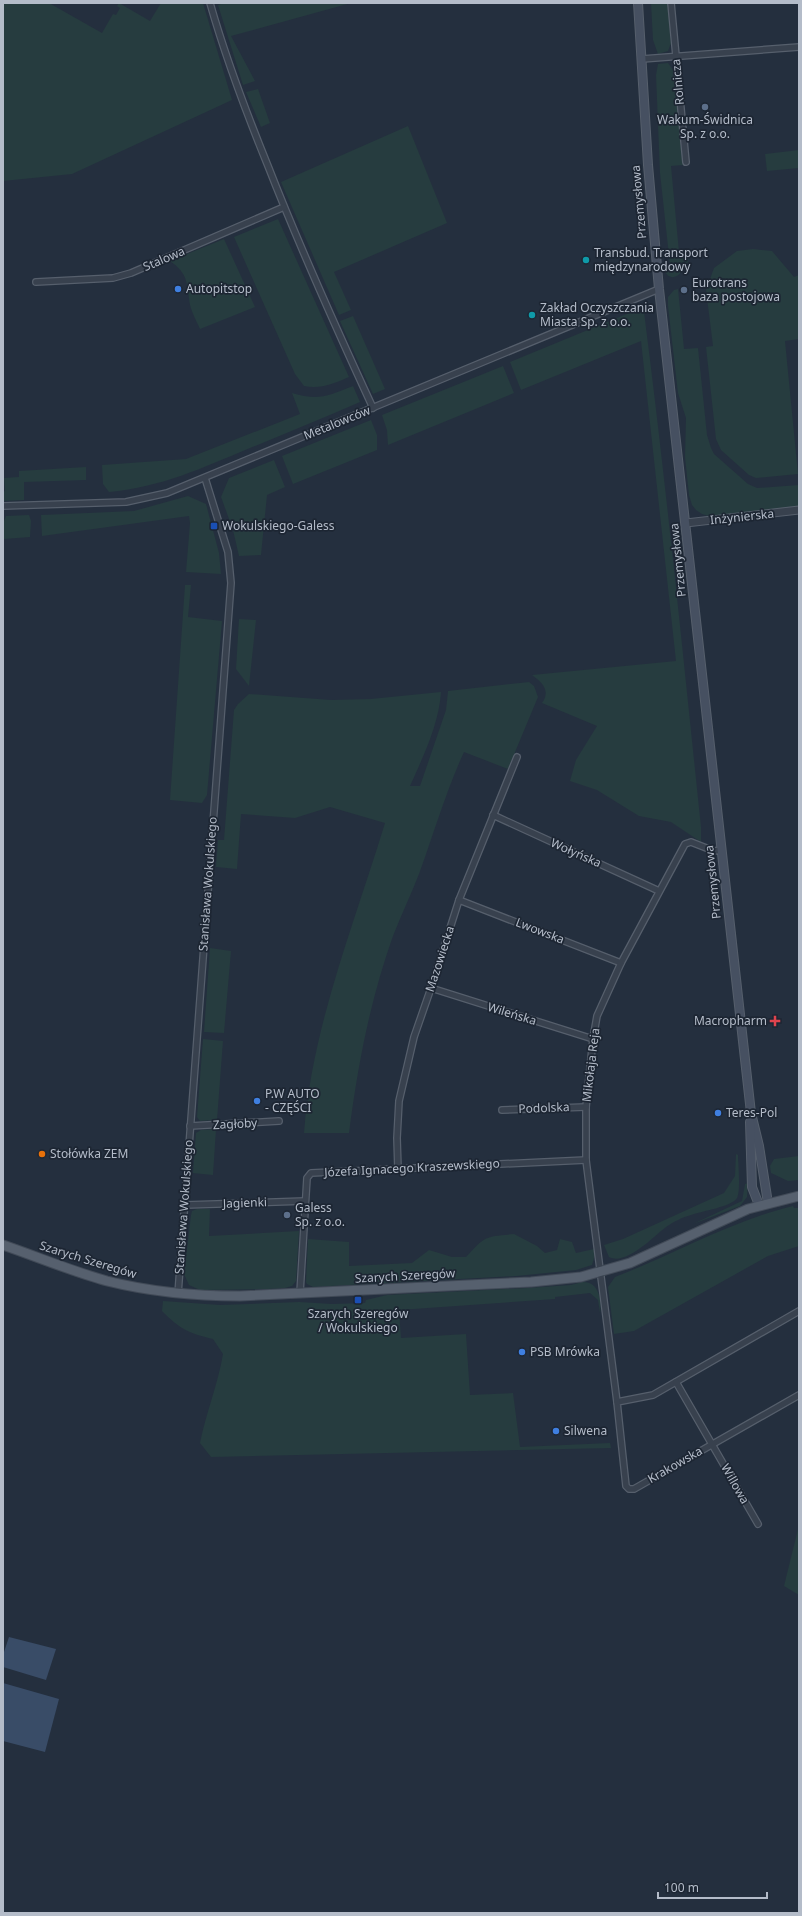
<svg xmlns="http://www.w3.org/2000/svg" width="802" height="1916" font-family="'Noto Sans',sans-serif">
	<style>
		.green { fill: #263c3f }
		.water { fill: #394c67 }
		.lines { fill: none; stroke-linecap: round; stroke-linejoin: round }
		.minor-casing { stroke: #565f6c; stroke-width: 8 }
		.tertiary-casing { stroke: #565f6c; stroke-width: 9 }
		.secondary-casing { stroke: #565f6c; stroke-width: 10 }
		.primary-casing { stroke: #414a57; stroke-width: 11 }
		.minor { stroke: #38414e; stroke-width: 5.5 }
		.tertiary { stroke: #38414e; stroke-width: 7 }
		.secondary { stroke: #465061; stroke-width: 8 }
		.primary { stroke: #56606e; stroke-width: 9 }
		.service-dot { fill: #5c6f8a; stroke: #1d2633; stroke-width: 1.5 }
		.culture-dot { fill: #0f9aa8; stroke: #1d2633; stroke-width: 1.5 }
		.shop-dot { fill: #3f7fe0; stroke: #1d2633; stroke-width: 1.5 }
		.transit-dot { fill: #1a4fb4; stroke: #1d2633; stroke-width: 1.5 }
		.health-dot { fill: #e0444e; stroke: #1d2633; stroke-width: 1.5 }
		.food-dot { fill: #e8710a; stroke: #1d2633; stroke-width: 1.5 }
		.labels { text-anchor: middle; stroke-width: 3.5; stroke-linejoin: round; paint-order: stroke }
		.street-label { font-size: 12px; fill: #b4bcc9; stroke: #1d2633 }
		.poi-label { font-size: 12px; fill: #b4bcc9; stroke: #1d2633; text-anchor: start }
	</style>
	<rect width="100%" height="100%" fill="#242f3e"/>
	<g class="green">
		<path d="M3,3h46l53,30 11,-19 3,1 4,-7 -3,-2 2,-3 31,18 11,-18h42l29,97 -160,74 -69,7z"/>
		<path d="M224,3h127l-120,33 24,45 -12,4 -25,-80z"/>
		<path d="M651,3h17l3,40 -3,8 -10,3 -5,-14z"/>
		<path d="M668,63l5,7 10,95 -12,1 8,86h11c0,15 -19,39 -27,15l7,-2 -10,-92 -4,-98 2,-11z"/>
		<path d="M258,89l12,34 -9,4 -15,-35z"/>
		<path d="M408,126l39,97 -113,49 17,38 -12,5 -58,-133z"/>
		<path d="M799,150v18l-32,3 -2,-17z"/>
		<path d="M278,219l71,158c-16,7 -28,12 -45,9l-9,-12 -61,-137z"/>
		<path d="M224,239l31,68 -55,22c-3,-7 -8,-16 -10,-24 -3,-20 -1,-31 -20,-44z"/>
		<path d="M753,249l19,2 22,26 5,-2v64l-14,2 13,133 -42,4 -7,-3 -28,-25 -5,-11 -10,-92 7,-1 -7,-56 8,-22 23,-17z"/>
		<path d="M678,289l6,60 14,-1 9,87 4,13 3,6 34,30 9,4 42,-3v21l-87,11 -10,-3 -6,-4 -4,-5 -3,-10 -4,-38 1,-39 -8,-25 -10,-87v-9l6,-7z"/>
		<path d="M634,311l10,1c22,171 39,343 57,515v15l-30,-20 -32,-6 -42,-26 -27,-9 6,-21 21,-34 -55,-23c9,-12 0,-21 -10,-28l144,-14 -35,-320 -120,49 -11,-28z"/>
		<path d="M353,316l32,73 -12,5 -33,-73z"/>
		<path d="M503,366l11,27 -126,52 -1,-15 -5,-15z"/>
		<path d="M353,386l7,16c-37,16 -73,31 -110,46 -48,20 -88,39 -141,44l-6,-8 -1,-19 84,-6 114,-45 -8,-21c26,8 36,3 61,-7z"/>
		<path d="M371,420l6,15v15l-84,34 -11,-28z"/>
		<path d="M274,460l11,27 -18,8 -6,60 -22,1 -6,-26 -12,-33 8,-19z"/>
		<path d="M86,467v13l-62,2v18l-21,1v-9l2,-1 -1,-13 15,-1v-6z"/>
		<path d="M188,496l18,8 13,49 2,21 -35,-2 4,-49 -1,-7 -147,20 -1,-21 93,-4z"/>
		<path d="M29,515l2,6 -1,16 -26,2v-18l2,-5z"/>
		<path d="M185,585h6l-3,32 34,4 -15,174 -5,8 -32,-3z"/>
		<path d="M239,619l17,1 -7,66 -13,-17z"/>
		<path d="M529,682l5,4 4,11 -30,72 -44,-17c-18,39 -30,81 -45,122 -8,21 -18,41 -26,62 -23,65 -35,128 -44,197h-45c8,-107 50,-208 81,-310l-55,-16 -35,11 -54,-4 -4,55 -21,-2 2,-27h6l10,-130 4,-6 11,-10 82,6 40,-1 70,-7c-2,32 -18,65 -31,94h10l26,-76 2,-19z"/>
		<path d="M210,948l21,3 -7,82 -20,-1z"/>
		<path d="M203,1039l20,2 -6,79 -17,1 -3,-4z"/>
		<path d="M216,1129l-3,46 -20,-2 3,-40 5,-3z"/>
		<path d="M736,1154l2,1c0,8 3,36 -1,43 -6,9 -35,13 -46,17 -8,2 -18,7 -25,12 -12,9 -40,39 -57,30l-5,-12 19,-6 101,-46 11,-17z"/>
		<path d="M799,1156v24l-11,1 -17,-8 -1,-7 4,-7z"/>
		<path d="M748,1183l-1,14 -7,9 -47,18 49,-23 3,-17z"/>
		<path d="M793,1206l1,2h5v38l-31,10 -134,75 -20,3 -6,-47 7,-10c60,-23 116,-56 178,-71z"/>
		<path d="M197,1209h13l-1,27 90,-5 -3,50 -4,5 -7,2 -16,1 -69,1 -11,-5 -5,-11 7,-59 1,-4z"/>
		<path d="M514,1234l23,12 8,7 12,-3 3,-11 12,3 4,11 18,-4 1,6 -3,10 -16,5 -60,6 -203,11 -6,-3 -1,-2 2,-43 41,3v24l63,-3 17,-13 23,7h14c20,-22 19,-20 48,-23z"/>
		<path d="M582,1282c17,-1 20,18 18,31l-2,-13 -8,-7 -35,4v2l-156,11 2,28 65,-4 4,61 43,-2 7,54 90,-4 1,5 -400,9 -11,-14c6,-30 18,-59 23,-89l-10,-15c-25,-6 -33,-10 -51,-28l1,-10 57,4 79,-3 33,2 33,-1 1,-3 21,-5 140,-7 44,-3z"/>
		<path d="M799,1525v70l-15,-9z"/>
	</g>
	<g class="water">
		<path d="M9,1637l47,12 -10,31 -43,-13v-12z"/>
		<path d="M3,1683l56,16 -14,53 -42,-11z"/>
	</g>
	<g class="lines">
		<defs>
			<g id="minor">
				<path d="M210,3c16,56 36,109 58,163 32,82 68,162 105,242"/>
				<path d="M671,3l15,159"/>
				<path d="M642,59l157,-12"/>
				<path d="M36,282l77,-4 18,-5 153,-66"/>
				<path d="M3,506l123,-4 41,-9 492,-204"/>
				<path d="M493,815l166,76"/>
				<path d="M459,900l162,63"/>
				<path d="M431,988l162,51"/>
				<path d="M502,1110l84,-3"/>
				<path d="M190,1126l89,-5"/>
				<path d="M398,1169l-1,-31 2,-37 15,-64 17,-49 28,-88 58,-143"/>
				<path d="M185,1205l120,-4"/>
				<path d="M300,1293l7,-115 4,-5 275,-13"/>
				<path d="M178,1294l53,-711 -3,-31 -23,-74"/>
				<path d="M799,1311l-146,84 -36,7 9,84 3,3h5l165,-94"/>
				<path d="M676,1382l82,142"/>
				<path d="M617,1402l-31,-242v-53l7,-68 4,-23 24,-53 64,-119 6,-2 23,9 8,-1"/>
			</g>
			<path id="tertiary" d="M686,523l113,-13"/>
			<g id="secondary">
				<path d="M638,3l10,162 11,124 92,824 8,33 9,57"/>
				<path d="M750,1122l2,65 7,18"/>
			</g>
			<path id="primary" d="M3,1245c35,12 68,26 104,36 44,11 88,15 133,15l291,-14 50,-5 49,-14 118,-54 51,-13"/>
		</defs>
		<use href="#minor" class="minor-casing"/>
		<use href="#tertiary" class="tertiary-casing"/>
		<use href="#secondary" class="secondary-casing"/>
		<use href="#primary" class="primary-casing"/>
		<use href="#minor" class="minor"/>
		<use href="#tertiary" class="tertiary"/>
		<use href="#secondary" class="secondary"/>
		<use href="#primary" class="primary"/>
	</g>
	<g class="service-dot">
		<circle cx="705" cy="107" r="4"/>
		<circle cx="684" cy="290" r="4"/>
		<circle cx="287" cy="1215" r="4"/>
	</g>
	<g class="culture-dot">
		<circle cx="586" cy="260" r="4"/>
		<circle cx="532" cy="315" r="4"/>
	</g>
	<g class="shop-dot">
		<circle cx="178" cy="289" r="4"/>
		<circle cx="257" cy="1101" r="4"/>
		<circle cx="718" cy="1113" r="4"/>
		<circle cx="522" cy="1352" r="4"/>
		<circle cx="556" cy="1431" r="4"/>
	</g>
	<g class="transit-dot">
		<rect x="210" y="522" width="8" height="8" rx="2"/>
		<rect x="354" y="1296" width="8" height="8" rx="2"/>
	</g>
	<path class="health-dot" d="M773 1015h4v4h4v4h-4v4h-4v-4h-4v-4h4z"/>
	<circle class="food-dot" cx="42" cy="1154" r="4"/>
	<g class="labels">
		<g class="street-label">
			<text transform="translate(678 82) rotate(-95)" y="4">Rolnicza</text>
			<text transform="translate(639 202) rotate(-95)" y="4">Przemysłowa</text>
			<text transform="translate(164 259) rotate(-23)" y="4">Stalowa</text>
			<text transform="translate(337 423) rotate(-22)" y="4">Metalowców</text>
			<text transform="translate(742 517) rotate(-6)" y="4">Inżynierska</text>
			<text transform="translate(678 560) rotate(-96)" y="4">Przemysłowa</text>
			<text transform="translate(576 853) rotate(24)" y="4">Wołyńska</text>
			<text transform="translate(713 882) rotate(-96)" y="4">Przemysłowa</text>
			<text transform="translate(208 884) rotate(-86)" y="4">Stanisława Wokulskiego</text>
			<text transform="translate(540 931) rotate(21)" y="4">Lwowska</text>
			<text transform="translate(440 959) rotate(-72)" y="4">Mazowiecka</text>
			<text transform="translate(512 1014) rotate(17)" y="4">Wileńska</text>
			<text transform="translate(591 1065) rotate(-83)" y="4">Mikołaja Reja</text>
			<text transform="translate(544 1108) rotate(-2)" y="4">Podolska</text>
			<text transform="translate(235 1124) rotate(-3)" y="4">Zagłoby</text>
			<text transform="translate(412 1168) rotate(-3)" y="4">Józefa Ignacego Kraszewskiego</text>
			<text transform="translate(245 1203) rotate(-2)" y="4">Jagienki</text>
			<text transform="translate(184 1207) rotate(-86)" y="4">Stanisława Wokulskiego</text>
			<text transform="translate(88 1260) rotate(17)" y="4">Szarych Szeregów</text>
			<text transform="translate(405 1276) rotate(-3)" y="4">Szarych Szeregów</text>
			<text transform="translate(675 1465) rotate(-30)" y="4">Krakowska</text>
			<text transform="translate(735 1484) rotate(60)" y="4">Willowa</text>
		</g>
		<g class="poi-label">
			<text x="705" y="124" text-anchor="middle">Wakum-Świdnica<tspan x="705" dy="14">Sp. z o.o.</tspan></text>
			<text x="594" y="257">Transbud. Transport<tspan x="594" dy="14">międzynarodowy</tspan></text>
			<text x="692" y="287">Eurotrans<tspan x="692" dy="14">baza postojowa</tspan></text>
			<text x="186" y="293">Autopitstop</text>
			<text x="540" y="312">Zakład Oczyszczania<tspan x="540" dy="14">Miasta Sp. z o.o.</tspan></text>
			<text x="222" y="530">Wokulskiego-Galess</text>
			<text x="767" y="1025" text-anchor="end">Macropharm</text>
			<text x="265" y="1098">P.W AUTO<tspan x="265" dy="14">- CZĘŚCI</tspan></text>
			<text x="726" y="1117">Teres-Pol</text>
			<text x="50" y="1158">Stołówka ZEM</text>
			<text x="295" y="1212">Galess<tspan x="295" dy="14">Sp. z o.o.</tspan></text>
			<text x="358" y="1318" text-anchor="middle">Szarych Szeregów<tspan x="358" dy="14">/ Wokulskiego</tspan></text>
			<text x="530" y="1356">PSB Mrówka</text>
			<text x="564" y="1435">Silwena</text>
		</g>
	</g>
	<rect width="802" height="1916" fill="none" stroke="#b4bcc9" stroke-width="8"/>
	<path d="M658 1892v6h109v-6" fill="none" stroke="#b4bcc9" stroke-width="2"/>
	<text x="664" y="1892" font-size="12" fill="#b4bcc9" stroke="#1d2633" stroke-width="3" paint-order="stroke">100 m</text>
</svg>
